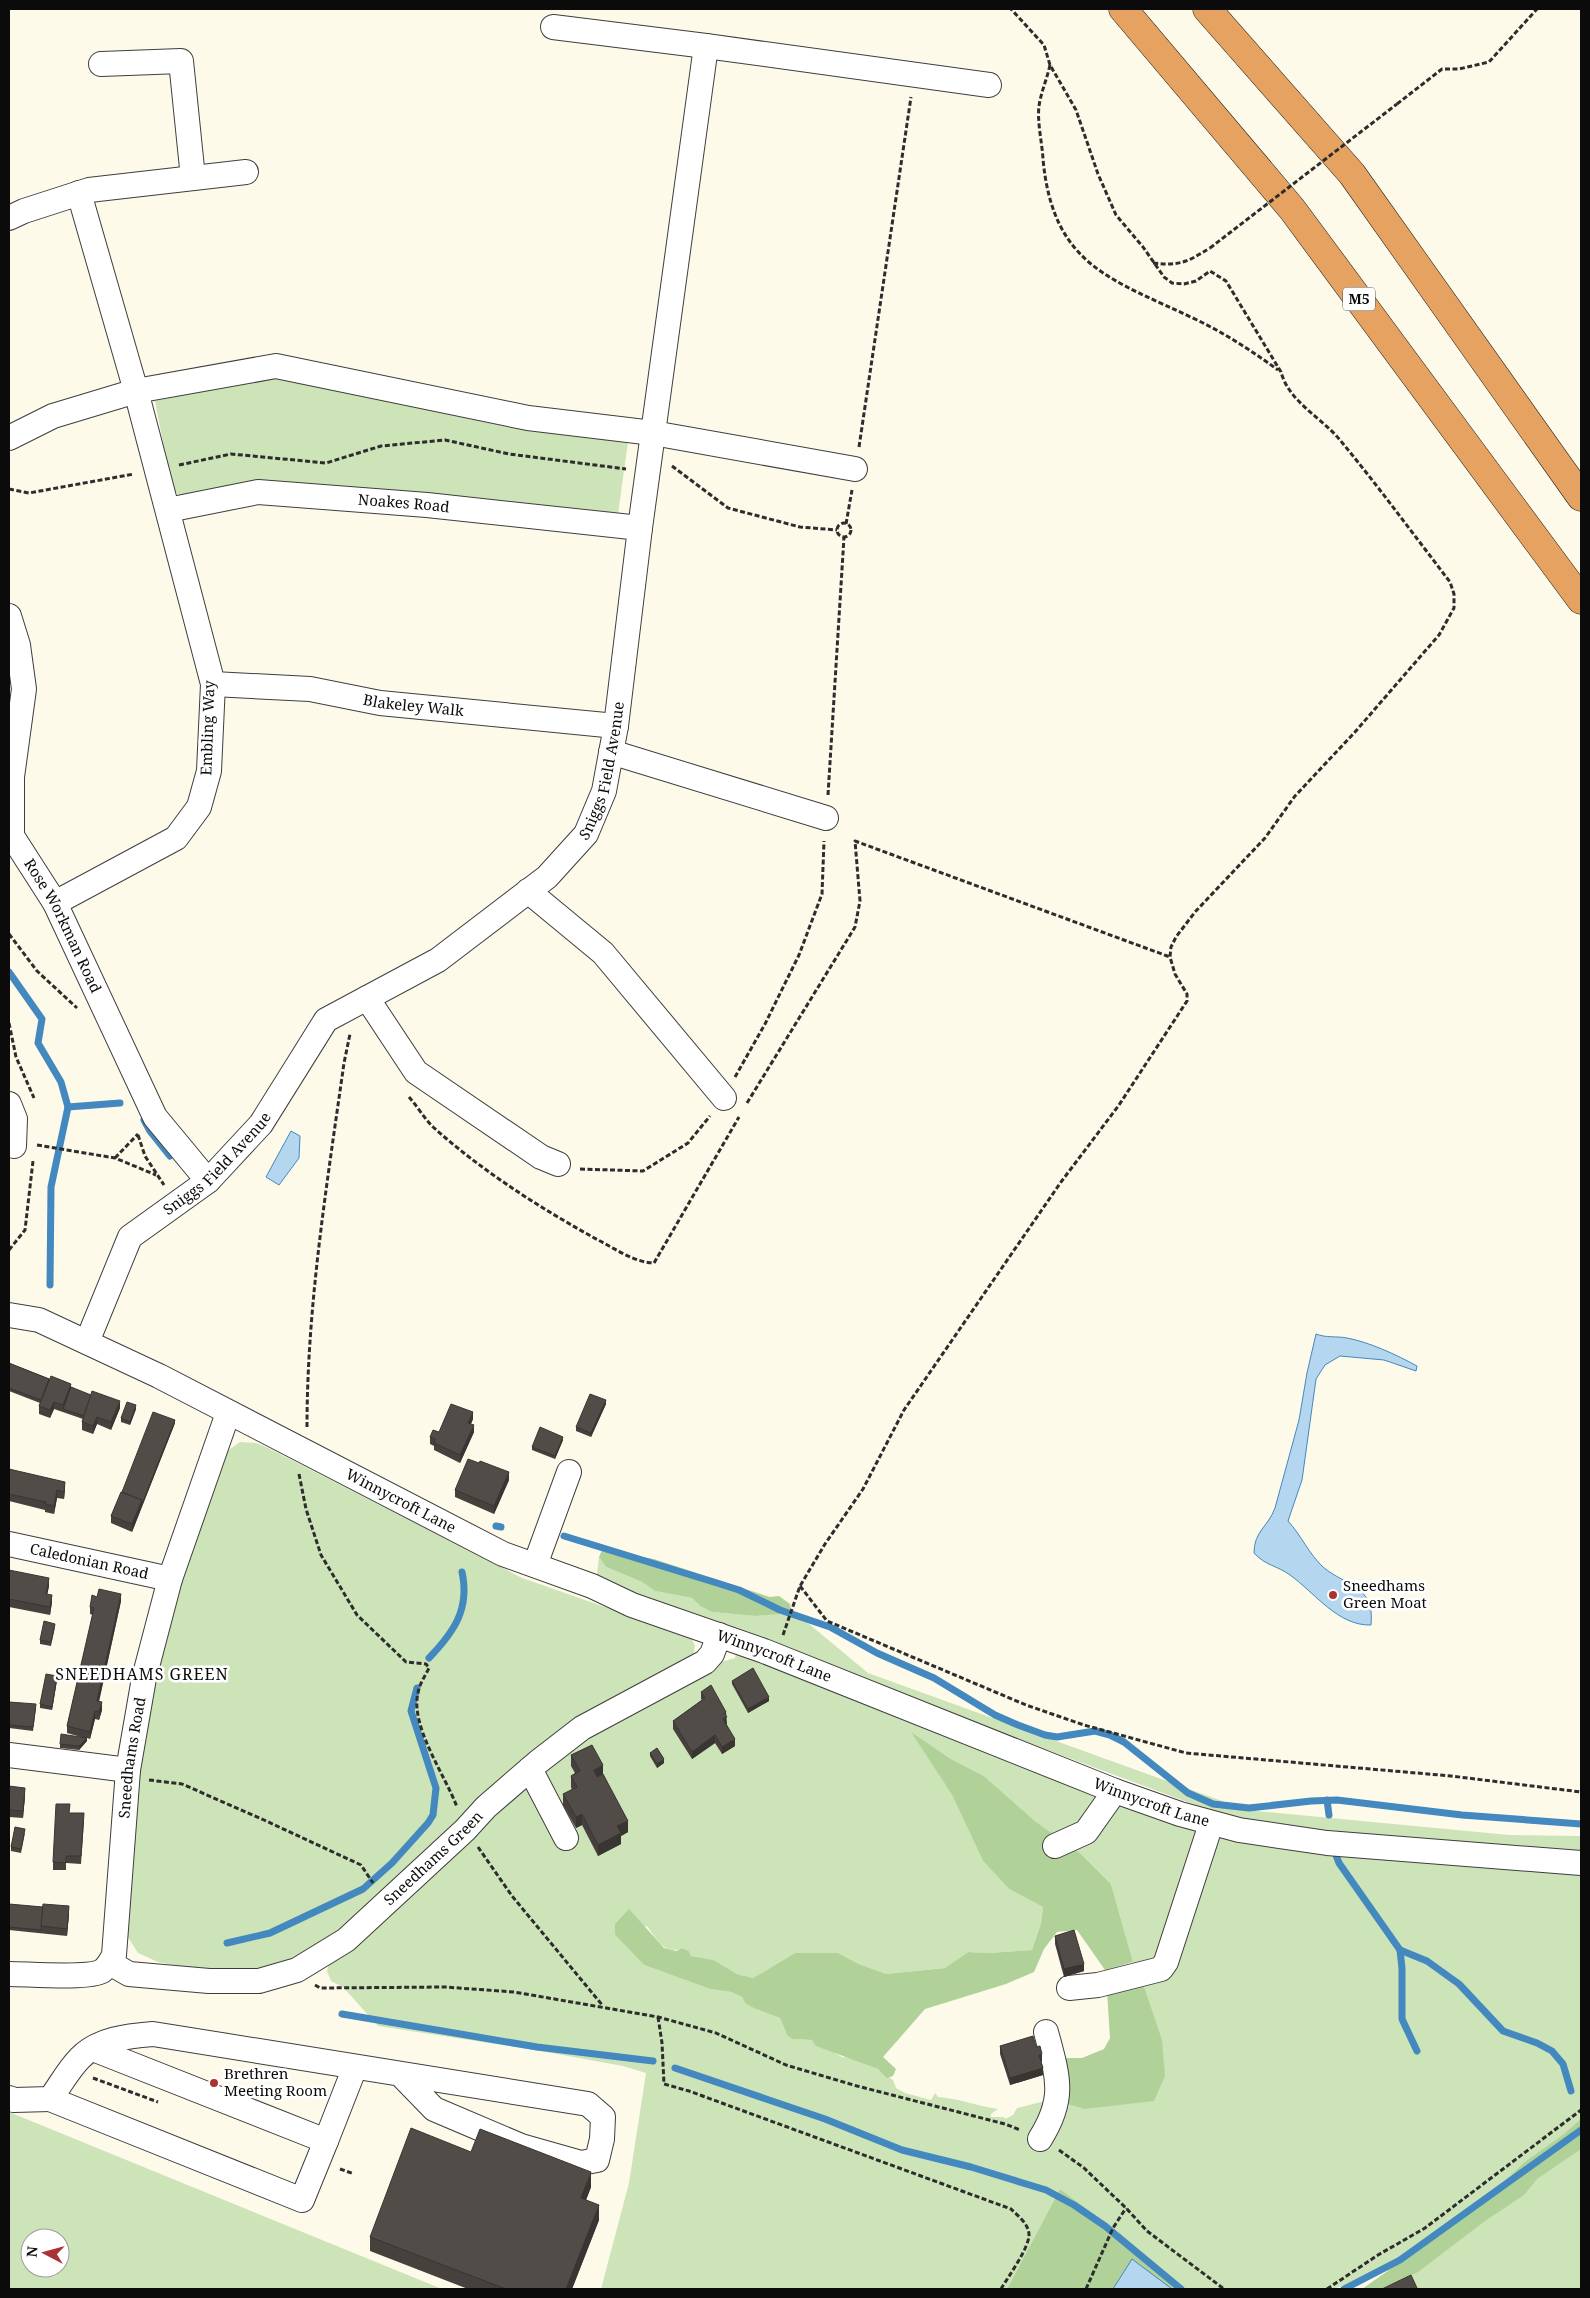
<svg xmlns="http://www.w3.org/2000/svg" width="1590" height="2298" font-family="'Noto Serif',serif">
	<style>
		.green { fill: #cde3b8; fill-rule: evenodd }
		.forest { fill: #b0d299 }
		.water { fill: #b4d7ef; stroke: #4388be }
		.lines { fill: none; stroke-linecap: round; stroke-linejoin: round }
		.stream { stroke: #4388be; stroke-width: 7 }
		.minor-casing { stroke: #3e3e3e; stroke-width: 26 }
		.highway-casing { stroke: #1c1c1c; stroke-width: 29 }
		.path { stroke: #2d2d2d; stroke-width: 3; stroke-dasharray: 5 2.5; stroke-linecap: butt }
		.minor { stroke: #fff; stroke-width: 24 }
		.highway { stroke: #e5a260; stroke-width: 28 }
		.path-bridge { stroke: #2d2d2d; stroke-width: 3; stroke-dasharray: 5 2.5; stroke-linecap: butt }
		.wall { fill: #47413e }
		.shaded-wall { fill: #393532 }
		.building { fill: #524c48; stroke: #393532 }
		.poi-dot { fill: #ab3233; stroke: #fff; stroke-width: 2 }
		.labels { text-anchor: middle; stroke-width: 5; stroke-linejoin: round; paint-order: stroke }
		.shield { fill: #fff; stroke: #545454; stroke-width: 1 }
		.shield-label { font-size: 14px; font-weight: bold; fill: #0b0b0b }
		.street-label { font-size: 15px; fill: #0b0b0b; stroke: #fff }
		.poi-label { font-size: 15px; fill: #0b0b0b; stroke: #fff; text-anchor: start }
		.neighbourhood-label { font-size: 16px; letter-spacing: 1px; fill: #0b0b0b; stroke: #fff }
	</style>
	<rect width="100%" height="100%" fill="#fdfaea"/>
	<g class="green">
		<path d="M279,373l350,62 -12,86 -435,-24 -10,-8 -17,-88z"/>
		<path d="M240,1442l16,1 12,5 254,130 169,59 4,9 -2,10 -56,34 -268,223 -101,61 -84,-7 -26,-5 -20,-9 -12,-19 12,-165 29,-149 57,-164 6,-7z"/>
		<path d="M599,1557l7,10 36,15 13,9 37,7 8,8 12,6 43,4 33,-4 3,-3 77,64 379,137 262,25 72,1v21l-255,-25 -81,-11 -39,-12 -610,-227z"/>
		<path d="M736,1652l403,154 442,67v264l-177,128 -71,24h-147l-73,-61 -53,-39 -53,100h-406l28,-106 17,-110 -23,-7 -88,-16 -157,-24 -35,-39 -12,-6 -4,-10 2,-7 238,-215 151,-86 17,-5zM912,1733l39,26 33,17 51,45 46,33 30,30 22,78 10,22 -59,125 -31,-10 -36,9 -4,7 -8,4 -1,-2h-13v-3l7,-5c-21,-3 -40,-11 -60,-12l-3,-4 -4,7 -26,-7 -9,-5 -3,-8 -15,-11 -26,-11 -10,-1 -30,-17 -20,-1 -5,-4 -7,-17 -35,-15 -3,-6 -11,-5 -21,-3 -66,-24 -29,-30 32,-9c9,12 18,30 35,22l7,3 2,5 23,4 23,14 16,4 42,-25h43l21,11 27,10 59,-6 23,-16 20,1 44,-3 9,-27 2,-16 -34,-18 -26,-28 -31,-66z"/>
		<path d="M9,2112l433,177h-433zM30,2238h30v30h-30z"/>
		<path d="M1581,2142v147h-165l-11,-11z"/>
	</g>
	<g class="forest">
		<path d="M602,1550l52,9 116,38 9,-1 11,8 1,5 -13,5 -23,2 -43,-4 -12,-6 -8,-8 -37,-7 -13,-9 -36,-15 -7,-10z"/>
		<path d="M911,1732l40,27 33,17 51,45 46,33 30,30 22,78 -28,8 -28,-40 -20,2 -13,17 -10,23 -28,12 -81,25 -42,48 13,12 -3,7 -6,2 -9,-9 -62,-23 -4,-6 -20,-1 -5,-4 -7,-17 -26,-10 -9,-5 -3,-6 -11,-5 -21,-3 -66,-24 -29,-30v-11l14,-15 35,39 12,3 6,-3 7,3 2,5 23,4 23,14 16,4 42,-25h43l21,11 27,10 59,-6 23,-16 20,1 44,-3 9,-27 2,-16 -34,-18 -26,-28 -31,-66z"/>
		<path d="M1143,1984l19,56 3,36 -11,25 -70,8 -20,-6 -4,-45h22l22,-9 6,-11 -3,-47z"/>
		<path d="M1581,2119v30l-44,30 -13,16 -39,26 -67,51 -36,17h-20l107,-75 56,-52 39,-28z"/>
		<path d="M1060,2189l53,39 73,61h-179z"/>
	</g>
	<g class="water">
		<path d="M291,1131l9,5 -1,22 -20,27 -13,-8z"/>
		<path d="M1316,1334c10,4 21,2 31,4 22,4 50,17 70,28l-1,5 -32,-11 -44,-4 -15,9 -9,14 -14,101 -14,41c13,14 21,33 35,46 24,20 52,18 48,58 -33,1 -56,-32 -81,-50 -14,-10 -24,-9 -36,-22 0,-22 14,-26 21,-45l24,-88 8,-47z"/>
		<path d="M1132,2259l40,30h-59z"/>
	</g>
	<g class="lines">
		<g class="stream">
			<path d="M9,972l33,47 -4,24 23,39 7,25 -17,80 -1,98"/>
			<path d="M68,1107l52,-4"/>
			<path d="M144,1120l6,11 20,25"/>
			<path d="M496,1526l5,1"/>
			<path d="M564,1536l153,47 22,7 41,20 50,17 47,26 57,25 61,37 23,10 27,10 12,2 38,-6 15,4 14,7 64,51 25,11 36,4 62,-7 26,-1 125,15 119,9"/>
			<path d="M429,1658c25,-26 41,-49 33,-86"/>
			<path d="M1327,1800l2,15"/>
			<path d="M1334,1850l5,13 61,87 2,18v51l15,32"/>
			<path d="M227,1943l43,-10 93,-44 29,-26 36,-40 5,-8 3,-27 -25,-77 6,-23"/>
			<path d="M1400,1950l27,11 32,23 44,47 34,12 15,8 11,13 8,27"/>
			<path d="M342,2014l195,33 116,14"/>
			<path d="M675,2068l150,51 77,31 69,17 75,23 28,15 31,21 76,63"/>
			<path d="M1344,2289l56,-29 181,-130"/>
		</g>
		<defs>
			<g id="minor">
				<path d="M553,27l153,19 283,39"/>
				<path d="M101,64l80,-3 12,117"/>
				<path d="M9,218l15,-7 65,-21 157,-18"/>
				<path d="M9,438l44,-22 83,-25 140,-25 252,52 125,15 202,36"/>
				<path id="s1" d="M168,510l90,-18 169,13 213,23"/>
				<path id="s2" d="M9,616l9,29 6,44 -12,88v59l43,67 100,214 53,64"/>
				<path id="s3" d="M213,684l97,5 70,14 236,23"/>
				<path d="M611,752l215,66"/>
				<path d="M528,891l75,62 121,145"/>
				<path d="M55,903l121,-65 23,-31 10,-36 4,-87 -77,-293 -57,-198"/>
				<path d="M367,998l49,74 125,85 17,7"/>
				<path d="M9,1104l6,15 -1,27"/>
				<path id="s4" d="M9,1315l30,5 120,56 344,178 89,32 40,19 132,46 351,140 65,23 59,16 88,13 254,20"/>
				<path id="s5" d="M87,1342l43,-105 78,-56 53,-57 65,-104 112,-60 109,-83 39,-43 18,-43 12,-65 24,-198 66,-482"/>
				<path id="s6" d="M9,1544l161,35"/>
				<path d="M535,1565l34,-93"/>
				<path d="M9,1755l119,15"/>
				<path d="M530,1769l36,69"/>
				<path d="M1055,1846l31,-14 29,-41"/>
				<path id="s7" d="M110,1963l19,11 80,7h50l38,-11 49,-30 119,-110 21,-23 52,-45 44,-34 123,-66 7,-8 7,-19"/>
				<path id="s8" d="M9,1974c19,0 79,5 93,-3 6,-4 9,-10 12,-16l14,-185 16,-92 26,-99 58,-166"/>
				<path d="M1069,1988l29,-3 63,-16 5,-7 45,-138"/>
				<path d="M93,2049l233,92 29,-74"/>
				<path d="M9,2098l5,2 36,-1c10,-13 18,-29 30,-41 18,-19 48,-22 73,-24l435,70 15,13 -1,22 -5,21 -16,3 -60,-17 -87,-37 -34,-35"/>
				<path d="M50,2099l252,101 24,-59"/>
				<path d="M1040,2139c26,-41 18,-62 6,-107"/>
			</g>
			<g id="highway">
				<path d="M1123,9l169,200 289,391"/>
				<path d="M1207,9l145,165 229,323"/>
			</g>
		</defs>
		<use href="#minor" class="minor-casing"/>
		<use href="#highway" class="highway-casing"/>
		<g class="path">
			<path d="M1050,65c-3,14 -9,27 -11,41 -2,16 3,36 4,53 10,108 69,120 154,161 29,14 55,31 81,50"/>
			<path d="M1397,104l45,-35h17l30,-7 48,-53"/>
			<path d="M1153,263c28,3 34,-1 57,-15"/>
			<path d="M859,447l52,-350"/>
			<path d="M179,465l52,-11 95,9 55,-17 64,-6 64,14 117,15"/>
			<path d="M672,466l56,42 72,19 37,3"/>
			<path d="M9,489l20,4 105,-19"/>
			<circle cx="844" cy="530" r="7"/>
			<path d="M846,524l6,-34"/>
			<path d="M828,795l16,-258"/>
			<path d="M9,934l28,37 40,37"/>
			<path d="M9,1023l7,34 18,41"/>
			<path d="M735,1077l30,-53 34,-69 23,-61 2,-53"/>
			<path d="M409,1097c8,9 15,21 24,30 49,44 107,81 165,113 18,9 35,22 56,23l85,-146"/>
			<path d="M747,1103l108,-176 5,-26 -5,-60 315,116"/>
			<path d="M138,1135l7,21 19,29"/>
			<path d="M37,1145l78,13 41,17"/>
			<path d="M115,1158l23,-24"/>
			<path d="M580,1169l63,2 45,-28 22,-27"/>
			<path d="M9,1250l16,-20 8,-69"/>
			<path d="M307,1427c0,-122 20,-243 37,-364l6,-29"/>
			<path d="M299,1474l7,35 15,46 36,60 49,47 20,2 3,4c-4,8 -10,17 -11,25 -8,33 27,82 39,114"/>
			<path d="M800,1586l27,35 199,84 58,20 102,28 265,23 130,16"/>
			<path d="M783,1635l17,-49 25,-42 38,-55 41,-79 157,-228 58,-77 68,-104v-7l-12,-20 -5,-17 1,-10 5,-10 19,-25 70,-74 30,-42 60,-64 84,-97 15,-27v-14l-4,-12c-36,-47 -72,-96 -110,-142 -19,-23 -51,-38 -59,-68l-55,-91 -16,-10 -14,10 -12,3 -12,-1 -8,-6 -21,-30 -27,-32 -18,-41 -22,-64 -26,-45 -6,-20 -33,-36"/>
			<path d="M149,1780l33,4 82,36 97,45 12,18"/>
			<path d="M478,1847l34,49 91,110"/>
			<path d="M315,1985l5,3 125,-1 69,5 144,25 58,16 70,32 71,21 148,38 15,6"/>
			<path d="M658,2017l4,26 2,41 25,7 322,118c7,7 18,15 18,26 0,13 -21,42 -28,54"/>
			<path d="M93,2078l65,24"/>
			<path d="M1059,2150l25,18 42,40 21,23 77,58"/>
			<path d="M340,2169l14,5"/>
			<path d="M1086,2289l27,-61 13,-20"/>
			<path d="M1327,2289l51,-34 47,-27 156,-118"/>
		</g>
		<use href="#minor" class="minor"/>
		<use href="#highway" class="highway"/>
		<path class="path-bridge" d="M1210,248l187,-144"/>
	</g>
	<g class="wall">
		<path d="M9,1363l62,24 49,21 -9,22 -14,-6 -4,10 -11,-4v-8l1,-3 -29,-10 -4,9 -11,-4v-8l1,-3 -31,-12z"/>
		<path d="M606,1404l-15,33 -15,-6v-4z"/>
		<path d="M136,1409l-6,16 -9,-3v-4z"/>
		<path d="M473,1419l-2,5 3,8 -14,31 -26,-13v-4l-4,-2v-7l9,-5z"/>
		<path d="M175,1423l-43,109 -21,-9v-7l11,-24z"/>
		<path d="M563,1440l-8,19 -23,-9v-3z"/>
		<path d="M479,1463l30,17 -15,34 -39,-17v-7z"/>
		<path d="M9,1469l56,20 -1,10 -7,-1 -3,16 -9,-2v-2l-36,-9z"/>
		<path d="M9,1570l40,16 -2,8 5,8 -2,13 -41,-8z"/>
		<path d="M121,1601l-22,101 3,8 -3,10 -4,-1 -5,20 -3,-1v3l-8,9 -19,-2v-4l21,-7 -14,-4v-7l26,-111 -3,-1v-7z"/>
		<path d="M55,1627l-4,19 -11,-2v-4z"/>
		<path d="M57,1680l-5,30 -12,-2v-4z"/>
		<path d="M732,1681l37,20 -21,12 -16,-29z"/>
		<path d="M701,1692l25,24v9l9,21 -13,8 -7,-11 -23,16 -19,-30v-8l29,-21 -1,-1z"/>
		<path d="M9,1702l27,6 -3,23 -24,-3z"/>
		<path d="M650,1753l14,10 -7,5 -7,-12z"/>
		<path d="M571,1755l32,19 25,58 -7,4v8l-23,12 -16,-31 -6,3 -13,-23v-11l9,-4 -1,-3v-11l4,-3 -4,-7z"/>
		<path d="M9,1786l16,10 -2,22 -14,-1z"/>
		<path d="M84,1820l-3,44 -15,-1v7h-13v-8z"/>
		<path d="M25,1833l-4,20 -10,-2v-4z"/>
		<path d="M9,1904l60,10 -2,22 -58,-6z"/>
		<path d="M1055,1936l29,35 -20,6 -9,-33z"/>
		<path d="M1000,2046l36,1 6,14h-1l2,14 -33,10 -10,-31z"/>
		<path d="M471,2152l120,35 -5,13 13,20 -27,69h-104l-98,-38v-14z"/>
	</g>
	<g class="shaded-wall">
		<path d="M71,1384v7l-8,18v3v-7z"/>
		<path d="M606,1400v4l-15,33v-4z"/>
		<path d="M120,1401v7l-9,22v-8z"/>
		<path d="M54,1402v7l-4,9v-8z"/>
		<path d="M136,1405v4l-6,16v-3z"/>
		<path d="M473,1412v7l-5,11v-7z"/>
		<path d="M97,1417v7l-4,10v-8z"/>
		<path d="M175,1420v3l-43,109v-8z"/>
		<path d="M474,1425v7l-14,31v-8z"/>
		<path d="M563,1437v3l-8,19v-3z"/>
		<path d="M509,1472v8l-15,34v-8z"/>
		<path d="M65,1482v7l-1,10v-7z"/>
		<path d="M57,1490v8l-3,16v-8z"/>
		<path d="M49,1578v8l-3,15v-7z"/>
		<path d="M121,1594v7l-24,108v-8z"/>
		<path d="M52,1595v7l-2,13v-8z"/>
		<path d="M57,1676v4l-5,30v-3z"/>
		<path d="M769,1697v4l-21,12v-4z"/>
		<path d="M102,1702v8l-3,10v-8z"/>
		<path d="M95,1711v8l-5,20v-7z"/>
		<path d="M726,1712l1,12 -4,3v-8l1,-6z"/>
		<path d="M715,1735v8l-23,16v-7z"/>
		<path d="M87,1738v3l-8,9v-4z"/>
		<path d="M735,1739v7l-13,8v-7z"/>
		<path d="M664,1759v4l-7,5v-4z"/>
		<path d="M603,1765v11l-9,5v-11z"/>
		<path d="M25,1788v8l-2,22v-7z"/>
		<path d="M582,1814v11l-6,3v-11z"/>
		<path d="M628,1821v11l-7,4v8l-23,12v-11l19,-19z"/>
		<path d="M69,1906v8l-2,22v-7z"/>
		<path d="M1084,1964v7l-20,6v-8z"/>
		<path d="M1042,2054v7l-3,1v-7z"/>
		<path d="M1043,2068v7l-33,10v-7z"/>
		<path d="M591,2172v15l-10,26v-15z"/>
		<path d="M599,2205v15l-27,69h-6z"/>
	</g>
	<g class="building">
		<path d="M9,1363l40,16 -8,21 -32,-12z"/>
		<path d="M51,1376l20,8 -8,21 -9,-3 -4,8 -11,-4z"/>
		<path d="M71,1387l20,8 -7,21 -21,-7z"/>
		<path d="M92,1391l28,10 -9,21 -14,-5 -4,9 -11,-4z"/>
		<path d="M590,1394l16,6 -15,33 -15,-6z"/>
		<path d="M127,1402l9,3 -6,17 -9,-4z"/>
		<path d="M451,1404l22,8 -5,11 6,2 -14,30 -26,-12 1,-4 -5,-2 3,-7 6,2z"/>
		<path d="M153,1412l22,8 -33,84v-4l-20,-8z"/>
		<path d="M540,1427l23,10 -8,19 -23,-9z"/>
		<path d="M468,1459l11,4 1,-2 29,11 -15,34 -39,-16z"/>
		<path d="M9,1469l56,13 -1,10 -7,-2 -3,16 -9,-2 1,-2 -37,-8z"/>
		<path d="M121,1492l21,8 -10,24 -21,-8z"/>
		<path d="M9,1570l40,8 -3,16 6,1 -2,12 -41,-8z"/>
		<path d="M99,1589l22,5 -24,107 5,1 -3,10 -4,-1 -5,21 -23,-6 27,-118 -4,-1 2,-12 5,2z"/>
		<path d="M44,1621l11,3 -4,18 -11,-2z"/>
		<path d="M753,1668l16,29 -21,12 -16,-28z"/>
		<path d="M46,1674l11,2 -5,31 -12,-3z"/>
		<path d="M711,1685l15,27 -2,1 3,4 -4,2 12,20 -13,8 -7,-12 -23,17 -19,-31 32,-23 -4,-6z"/>
		<path d="M9,1702l27,2 -3,23 -24,-2z"/>
		<path d="M61,1734l26,4 -8,8 -19,-2z"/>
		<path d="M592,1745l11,20 -9,5 3,7 6,-3 25,47 -11,5 4,7 -23,12 -16,-31 -6,3 -13,-23 14,-7 -6,-11 9,-5 -9,-16z"/>
		<path d="M657,1748l7,11 -7,5 -7,-11z"/>
		<path d="M9,1786l16,2 -2,23 -14,-1z"/>
		<path d="M56,1804h14l-1,9h15l-3,43h-15v7l-13,-1z"/>
		<path d="M15,1827l10,2 -4,20 -10,-2z"/>
		<path d="M9,1904l34,3 -2,23 -32,-3z"/>
		<path d="M43,1904l26,2 -2,23 -26,-3z"/>
		<path d="M1074,1930l10,34 -20,5 -9,-33z"/>
		<path d="M1033,2036l3,11 4,-1 2,8 -3,1 4,13 -33,10 -10,-32z"/>
		<path d="M411,2128l60,24 9,-23 111,43 -10,26 18,7 -33,84h-60l-136,-52z"/>
		<path d="M1411,2275l6,13 -3,1h-32z"/>
	</g>
	<g class="poi-dot">
		<circle cx="1333" cy="1595" r="5"/>
		<circle cx="214" cy="2083" r="5"/>
	</g>
	<g class="labels">
		<rect class="shield" x="1343" y="287.5" width="32" height="23" rx="4"/>
		<g class="shield-label">
			<text x="1359" y="304">M5</text>
		</g>
		<g class="street-label">
			<text dy="5" stroke="none"><textPath href="#s1" startOffset="238">Noakes Road</textPath></text>
			<text dy="5" stroke="none"><textPath href="#s3" startOffset="202">Blakeley Walk</textPath></text>
			<text transform="translate(208 728) rotate(-88)" y="5">Embling Way</text>
			<text dy="5" stroke="none"><textPath href="#s5" startOffset="798">Sniggs Field Avenue</textPath></text>
			<text dy="5" stroke="none"><textPath href="#s2" startOffset="326">Rose Workman Road</textPath></text>
			<text dy="5" stroke="none"><textPath href="#s5" startOffset="228">Sniggs Field Avenue</textPath></text>
			<text dy="5" stroke="none"><textPath href="#s4" startOffset="435">Winnycroft Lane</textPath></text>
			<text dy="5" stroke="none"><textPath href="#s6" startOffset="82">Caledonian Road</textPath></text>
			<text dy="5" stroke="none"><textPath href="#s4" startOffset="840">Winnycroft Lane</textPath></text>
			<text dy="5" stroke="none"><textPath href="#s8" startOffset="312">Sneedhams Road</textPath></text>
			<text dy="5" stroke="none"><textPath href="#s4" startOffset="1245">Winnycroft Lane</textPath></text>
			<text dy="5" stroke="none"><textPath href="#s7" startOffset="369">Sneedhams Green</textPath></text>
		</g>
		<g class="poi-label">
			<text x="1343" y="1591">Sneedhams<tspan x="1343" dy="17">Green Moat</tspan></text>
			<text x="224" y="2079">Brethren<tspan x="224" dy="17">Meeting Room</tspan></text>
		</g>
		<g class="neighbourhood-label">
			<text x="142" y="1680">SNEEDHAMS GREEN</text>
		</g>
	</g>
	<rect width="1590" height="2298" fill="none" stroke="#0b0b0b" stroke-width="20"/>
	<g transform="translate(45 2253) rotate(276)"><circle r="24" fill="#ffffff" stroke="#9d9d9d"/>
	<path d="M0-4L9 19L0 12L-9 19Z" fill="#ab3233"/>
	<text y="-8" font-size="14" font-weight="bold" text-anchor="middle" fill="#0b0b0b">N</text>
	</g>
</svg>
